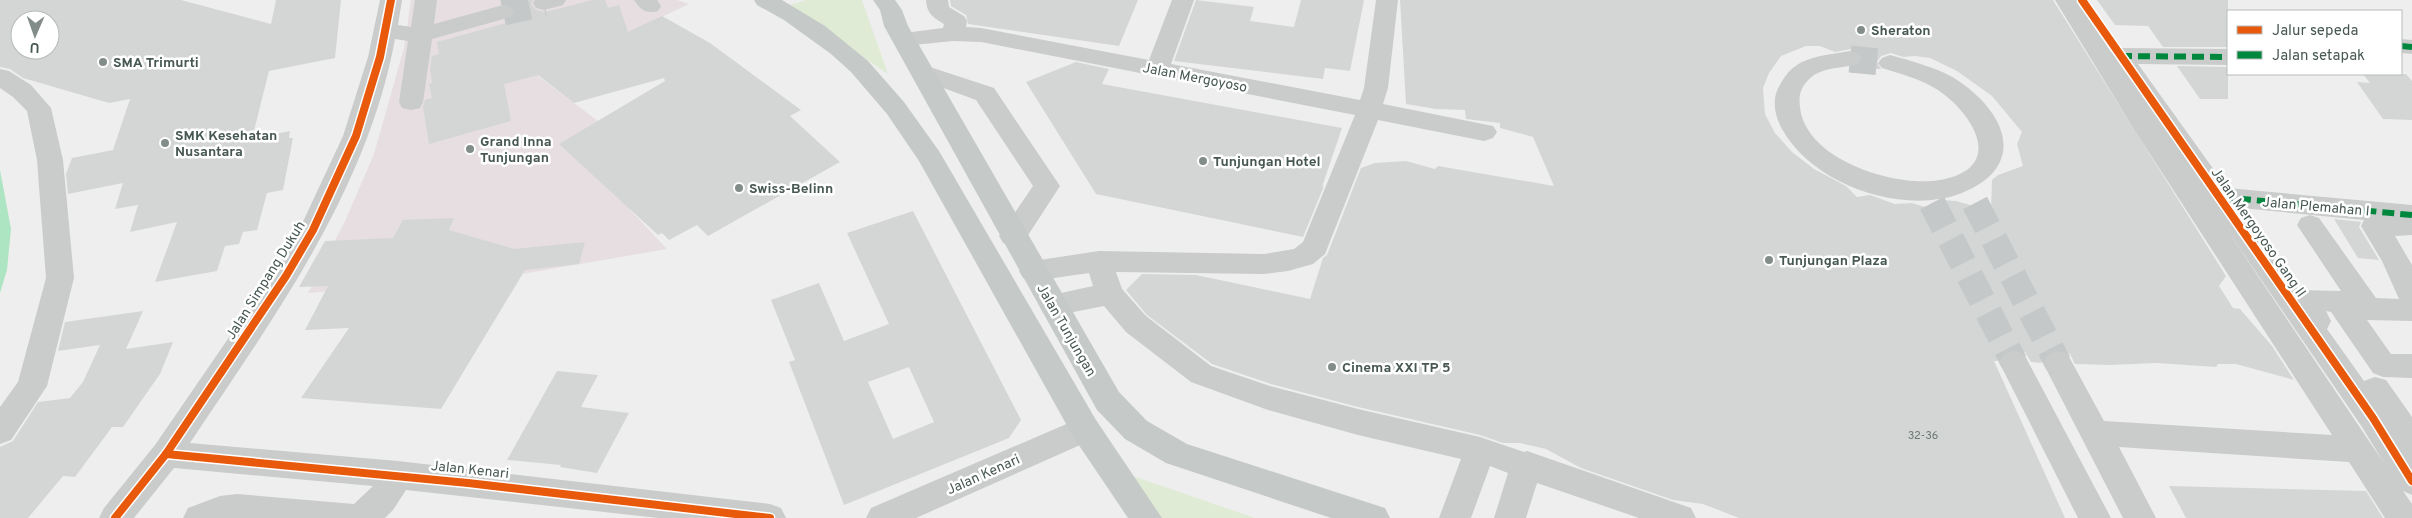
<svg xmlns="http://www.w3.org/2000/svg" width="2412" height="518" font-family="Overpass,sans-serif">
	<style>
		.commercial { fill: #e6dee0 }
		.green { fill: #dfebd5 }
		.water { fill: #ade5c3 }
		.building { fill: #d4d6d6; fill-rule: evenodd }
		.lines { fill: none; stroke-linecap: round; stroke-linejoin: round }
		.minor-tunnel { stroke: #c5c8c8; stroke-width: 27; stroke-dasharray: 27 14; stroke-linecap: butt }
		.minor { fill: #c9cccb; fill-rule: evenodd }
		.major { fill: #c5cac9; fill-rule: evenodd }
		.quiet { stroke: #00873e; stroke-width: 6; stroke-dasharray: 12 6; stroke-linecap: butt }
		.cycleway-casing { stroke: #fff; stroke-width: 11 }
		.cycleway { stroke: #e8590c; stroke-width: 8 }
		.poi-dot { fill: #828c89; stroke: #fff; stroke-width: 2 }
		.labels { text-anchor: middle; stroke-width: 5; stroke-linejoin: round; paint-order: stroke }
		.number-label { font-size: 11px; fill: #6c7974 }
		.poi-label { font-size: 14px; font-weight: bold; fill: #475852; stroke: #fff; text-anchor: start }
		.street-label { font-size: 14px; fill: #475852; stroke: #fff }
	</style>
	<rect width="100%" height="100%" fill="#efeeef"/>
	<path class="commercial" d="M411,0h266l12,4 -151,72 60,45 24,80 45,48 -151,26 -208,18 38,-74 28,-65 30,-106z"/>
	<g class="green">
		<path d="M806,0h56l26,74 -101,-68z"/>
		<path d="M1127,474l128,44h-97z"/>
	</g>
	<path class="water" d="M0,170l11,59 -4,41 -7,23z"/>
	<g class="building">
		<path d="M0,0h181l90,24 5,-24h65l-6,58 -66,13 -17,68 38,-8 -1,7h4l-10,52 -16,3 -10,37 -14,2 -4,12 -14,2 -8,25 -62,11 22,-60 -47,10 8,-27 -23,4 8,-26 -55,11 -2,-20 6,-16 41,-8 17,-51 -21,4 -86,-25 -13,-9 -10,-2zM20,20h30v30h-30z"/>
		<path d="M528,0h5l-2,4 5,6 10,2 46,-12h13l3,8 11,-3 9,27 34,-16 48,27 91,67 -11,6 50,46 -132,74 -11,-11 -28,15 -7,-7 -4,2 -99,-91 106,-63 -1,-3 -90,25 -36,-28 -34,9 7,37 -82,23 -6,-37 2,-7 7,-2 -3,-14 3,-1 -2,-14 2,-13 7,-2 -2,-12 69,-19 -1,-2 7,-2 4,-6 -6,-8z"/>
		<path d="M950,0h188l-19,46 -151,-22 -2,-9 -15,-9z"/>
		<path d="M1196,0l58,7 -4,14 44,6 7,-27h63l-14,71 -25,-3 -2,11 -149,-18z"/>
		<path d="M1400,0h653l173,276 -7,10 14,22 7,1 32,37 22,34 -58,-16h-18l-2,3 -59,-4 -46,2 -36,-1 -5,-10 -11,-5 -12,4 -6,10 -10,-1 -6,-10 -12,-4 -10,4 -6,9h-3l71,157h-326l-36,-14 -30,-4 -92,-32 -35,-19 -26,-6h-17l-23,-8 -122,-28 -87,-23 -59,-20 -65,-49 -21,-25 16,-16 54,1 114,24 13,-41 4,-3 34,-87 14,-5 31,-2 29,8 3,-3 116,20 -21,-49 -33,-9v-5l-34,-4 -1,-9 -29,-1 -30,-5zM1806,46h14l15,6 16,-3 8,3 4,6 -4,8 11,3h11l-4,-7 4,-6 10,-3 12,4 12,-1 15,2 27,13 35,25 30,36 -5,12 6,22 -25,9 -6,5 -1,31 -35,-10 -14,-1 -17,7 -13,-4 -17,1 -25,-9 -13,2 -11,-11 -32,-17 -22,-17 -17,-19 -10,-19 -2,-26 6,-15 12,-17z"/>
		<path d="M2097,0h131v47h-65l-15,-21 -33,-1z"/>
		<path d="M1076,62l33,7 -7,15 240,44 -20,59 2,-1 -21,51 -207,-43 -70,-112z"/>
		<path d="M2177,66l51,1v32h-28z"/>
		<path d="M2363,74h43l6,7v39l-29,-1 -26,-37 13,1z"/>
		<path d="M913,211l108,209 -12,18 -165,67 -55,-143 6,-2 -24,-60 48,-17 25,58 45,-17 -42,-91zM909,367l25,55 -41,17 -25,-57z"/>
		<path d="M454,218l-5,12 65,19 71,-7 -6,22 -54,6 -84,139 -140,-11 48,-70 -44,2 23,-44 -29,1 26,-46 68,-3 10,-18z"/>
		<path d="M2334,219l27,3 -2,5 20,33 -21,-2z"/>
		<path d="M143,311l-17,38 47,-7 -13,32 -37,53h-11l-37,50 -12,-1 -35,42h-28v-71l13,-6 25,-39 32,-4 13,-16 17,-37 -42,6 7,-29z"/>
		<path d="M557,371l41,4 -17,32 48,6 -32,60 -37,-6 1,-2 -54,-5z"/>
		<path d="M2169,486l197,5 17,27h-197z"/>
	</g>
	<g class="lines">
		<g class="minor-tunnel">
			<path d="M503,12l41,-9"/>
			<path d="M1850,59l40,4"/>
			<path d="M1932,203l82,159"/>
			<path d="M1975,203l83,160"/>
		</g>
		<g class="minor">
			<path d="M380,0h22l-4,25 13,2 4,-27h22l-3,24 69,-19 8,2 3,5 -3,5 -79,22 -9,63 -3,6 -9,2 -9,-2 -3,-6 9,-61 -13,-2c-28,152 -121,278 -205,404l208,18 372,43 11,4 5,10h-128l-252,-28 -13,20 -8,8h-202l5,-10 32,-12 17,-2 117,10 19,-18 -199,-18 -40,50h-35l5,-10 51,-63 121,-176 24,-41 43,-92 25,-79z"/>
			<path d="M535,0h31l-3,5 -19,5 -8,-2 -3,-5z"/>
			<path d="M634,0h23l4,6 -3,5c-13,3 -17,-1 -24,-11z"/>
			<path d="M926,0h22l1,7 15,9 3,5 -1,6 15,1 168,32 23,-60h22l-23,64 189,36 4,-12 12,-88h22l-10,88 -5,16 110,22 4,6 -4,6 -9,3 -106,-21 -53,134 -12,10 -25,7 -24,3 -148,-2 6,17 24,27 65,50 59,20 88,23 122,28 44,15 3,-1 164,57 5,10h-57l-102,-35 -11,35h-32l14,-45 -18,-7 -19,52h-32l22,-59 -103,-24 -90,-25 -77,-28 -65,-50 -22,-26 -51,10 -10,-3 -4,-8 4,-8 50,-11 -4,-13 -56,8 -10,-3 -4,-7 4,-7 10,-3 66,-10 165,3 30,-5 9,-7 52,-127 -374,-73 -28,-1 -49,5 -8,-2 -4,-5 4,-5 47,-6 1,-4c-11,-7 -17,-10 -18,-24z"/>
			<path d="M2055,0h22l34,52 9,-4 108,1v16l-90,-1 89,124 185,17v30l-17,1 17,29v56l-45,-1 24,34h21v24l-29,-1 -10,-4 -42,-61 -5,-1 5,10 -4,8 37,52 11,-4 11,3 26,37v78l-9,-4 9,13v14h-27l-36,-56 -230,-15 37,71h-33l-80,-155 5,-8 10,-4 10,4 36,66 228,14 -197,-304zM2241,208l123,12 -3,6 21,35 17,38 -23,-1 -57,-80 -9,-3 -9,3 -4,7 44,66 -42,-1zM2225,227l137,200 22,36 -15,-22z"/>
			<path d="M2401,39l11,1v14l-11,-1z"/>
			<path d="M1850,51l8,3 4,5 -4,5c-14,4 -31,3 -44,11 -12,9 -16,18 -14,32 5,53 96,81 140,73 65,-11 36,-64 -2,-90 -17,-11 -37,-16 -56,-22l-4,-5 4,-5 8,-3c21,6 45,12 64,23 50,31 77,87 8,115 -59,23 -149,-8 -180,-64 -8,-15 -11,-31 -1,-46 5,-9 11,-16 21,-21 15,-7 32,-8 48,-11z"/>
			<path d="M924,65l70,23 66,98 -37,57 -10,3 -10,-3 -4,-7 34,-50 -57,-86 -60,-22 -4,-5 4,-5z"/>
			<path d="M0,69l9,2 22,14 20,23 12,52 11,118 -27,108 -36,54 -11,4v-37l18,-25 28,-104 -9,-118 -10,-49 -14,-14 -13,-9z"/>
			<path d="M2014,350l10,4 87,164h-33l-79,-156 5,-8z"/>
			<path d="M1085,416l11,4 4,9 -4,9 -180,80h-50l5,-10z"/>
		</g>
		<g class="major">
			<path d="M754,0h28l43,26 43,35 36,41 35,49 157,269 66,98h-34l-54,-80 -155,-277 -32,-47 -36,-42 -20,-18 -47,-34 -27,-15z"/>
			<path d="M873,0h22l7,10 6,16 211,366 28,29 40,23 198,64 5,10h-59l-165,-55 -41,-24 -28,-29 -213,-384 -4,-16z"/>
		</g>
		<g class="quiet">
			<path d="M2401,46l11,1"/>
			<path d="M2120,56l108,1"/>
			<path d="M2221,197l191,18"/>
		</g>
		<defs>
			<g id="cycleway">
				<path d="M2082,0l291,418 39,63"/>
				<path d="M166,454l302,29 302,35"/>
				<path d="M115,518l51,-64 120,-178 27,-46 43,-94 24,-79 11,-57"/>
			</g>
		</defs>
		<use href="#cycleway" class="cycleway-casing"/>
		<use href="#cycleway" class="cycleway"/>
	</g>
	<g class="poi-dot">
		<circle cx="1861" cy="30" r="5"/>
		<circle cx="103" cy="62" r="5"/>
		<circle cx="165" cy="143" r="5"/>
		<circle cx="470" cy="149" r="5"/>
		<circle cx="1203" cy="161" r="5"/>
		<circle cx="739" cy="188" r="5"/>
		<circle cx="1769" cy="260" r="5"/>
		<circle cx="1332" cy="367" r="5"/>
	</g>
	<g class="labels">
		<g class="number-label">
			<text x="1923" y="439">32-36</text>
		</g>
		<g class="poi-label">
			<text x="1871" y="35">Sheraton</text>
			<text x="113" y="67">SMA Trimurti</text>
			<text x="175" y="140">SMK Kesehatan<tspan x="175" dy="16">Nusantara</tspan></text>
			<text x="480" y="146">Grand Inna<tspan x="480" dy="16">Tunjungan</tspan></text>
			<text x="1213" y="166">Tunjungan Hotel</text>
			<text x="749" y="193">Swiss-Belinn</text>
			<text x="1779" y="265">Tunjungan Plaza</text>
			<text x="1342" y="372">Cinema XXI TP 5</text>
		</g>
		<g class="street-label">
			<text transform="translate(1195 77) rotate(11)" y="5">Jalan Mergoyoso</text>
			<text transform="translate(2316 206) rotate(5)" y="5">Jalan Plemahan I</text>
			<text transform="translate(2259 232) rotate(55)" y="5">Jalan Mergoyoso Gang II</text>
			<text transform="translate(265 280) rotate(-58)" y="5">Jalan Simpang Dukuh</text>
			<text transform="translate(1067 330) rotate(60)" y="5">Jalan Tunjungan</text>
			<text transform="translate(470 469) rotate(6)" y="5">Jalan Kenari</text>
			<text transform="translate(983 474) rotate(-24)" y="5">Jalan Kenari</text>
		</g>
	</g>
	<rect x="2227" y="10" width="175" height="65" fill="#ffffff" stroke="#b5bcba"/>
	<rect x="2237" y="26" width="25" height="8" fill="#e8590c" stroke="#b5bcba"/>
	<text x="2272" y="35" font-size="15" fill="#475852">Jalur sepeda</text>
	<rect x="2237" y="51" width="25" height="8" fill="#00873e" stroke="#b5bcba"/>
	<text x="2272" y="60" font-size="15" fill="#475852">Jalan setapak</text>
	<g transform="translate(35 35) rotate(182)"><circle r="24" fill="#ffffff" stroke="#b5bcba"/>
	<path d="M0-4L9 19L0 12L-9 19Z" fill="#828c89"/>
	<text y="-8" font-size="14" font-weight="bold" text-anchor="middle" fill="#475852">U</text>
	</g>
</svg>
